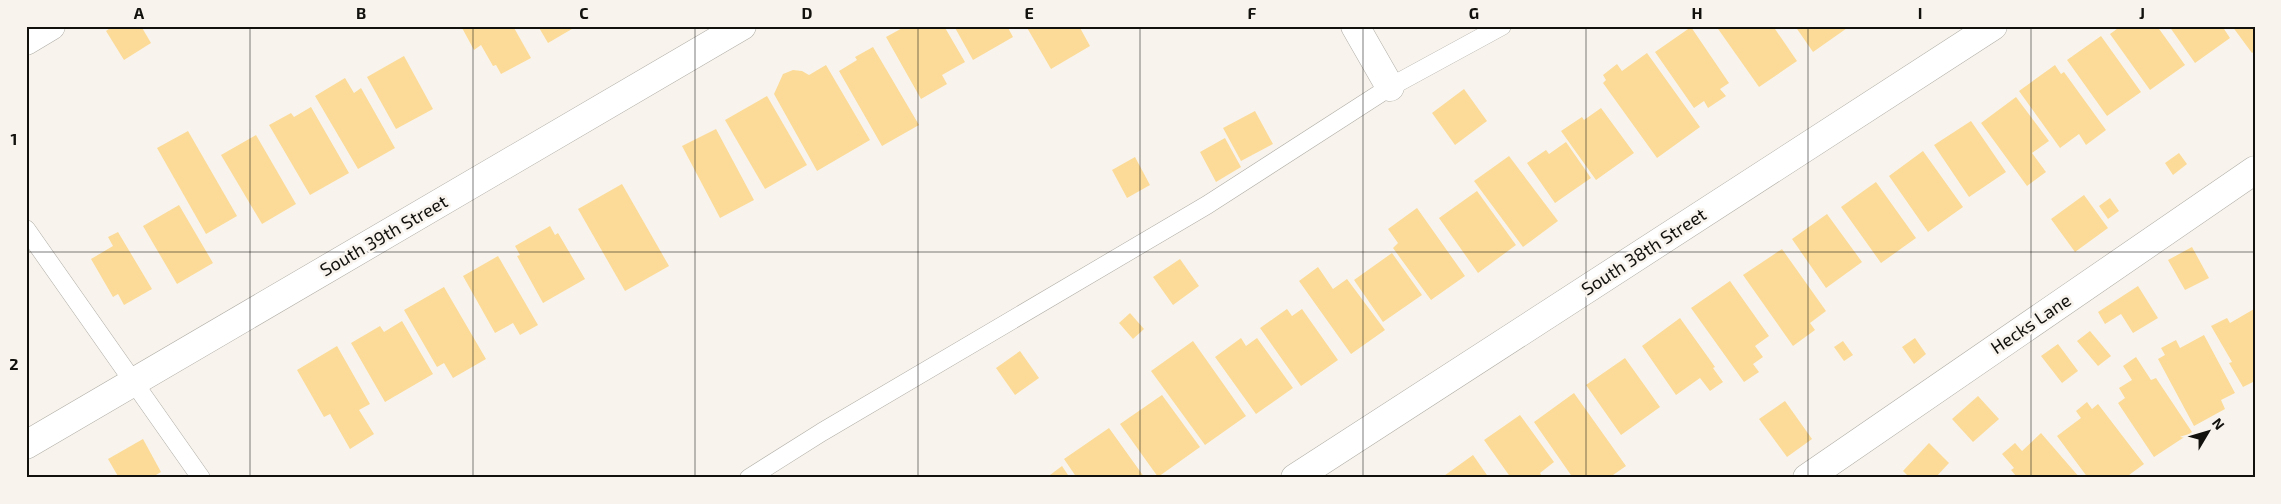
<svg xmlns="http://www.w3.org/2000/svg" width="2281" height="504" font-family="'Exo 2',sans-serif">
	<style>
		.building { fill: #fcdb98 }
		.lines { fill: none; stroke-linecap: round; stroke-linejoin: round }
		.service-casing { stroke: #b0ada6; stroke-width: 19 }
		.minor-casing { stroke: #b0ada6; stroke-width: 29 }
		.service { stroke: #fff; stroke-width: 18 }
		.minor { stroke: #fff; stroke-width: 28 }
		.grid { fill: none; stroke: #12110e; stroke-width: 1; stroke-opacity: 0.55 }
		.labels { text-anchor: middle; stroke-width: 5; stroke-linejoin: round; paint-order: stroke }
		.street-label { font-size: 18px; fill: #12110e; stroke: #f8f4ed }
		.neatline { fill: none; stroke: #12110e; stroke-width: 2 }
		.grid-label { font-size: 16px; text-anchor: middle; font-weight: bold; fill: #12110e }
	</style>
	<rect width="100%" height="100%" fill="#f8f4ed"/>
	<g class="building">
		<path d="M113,26h28l10,17 -27,17 -18,-29z"/>
		<path d="M461,26h52l18,32 -30,16 -5,-9 -3,1 -12,-21 -7,5z"/>
		<path d="M538,26h39l-29,17z"/>
		<path d="M906,26h38l21,36 -23,13 5,9 -26,15 -35,-62z"/>
		<path d="M954,26h53l6,11 -40,23z"/>
		<path d="M1026,26h53l11,20 -39,23z"/>
		<path d="M1716,26h57l24,35 -38,26z"/>
		<path d="M1795,26h55l-37,26z"/>
		<path d="M2121,26h36l28,39 -35,25 -40,-56z"/>
		<path d="M2169,26h53l8,12 -35,25z"/>
		<path d="M2232,26h23v25l-3,2z"/>
		<path d="M1691,27l38,56 -9,6 6,7 -18,12 -4,-7 -10,7 -39,-56z"/>
		<path d="M2101,36l40,56 -34,24 -40,-56z"/>
		<path d="M873,47l46,78 -37,21 -43,-75 18,-11 -2,-3z"/>
		<path d="M1647,53l53,74 -43,31 -54,-75 3,-3 -3,-5 14,-11 5,7z"/>
		<path d="M404,56l29,53 -37,20 -29,-52z"/>
		<path d="M826,65l44,75 -53,31 -43,-77 9,-20 10,-4 9,1 7,4z"/>
		<path d="M2055,65l6,9 3,-2 42,58 -20,15 -7,-11 -19,14 -41,-57z"/>
		<path d="M345,78l9,15 7,-5 34,60 -37,21 -43,-73z"/>
		<path d="M1464,89l23,32 -32,24 -23,-32z"/>
		<path d="M767,96l40,69 -42,24 -40,-69z"/>
		<path d="M2016,97l33,44 -17,12 14,19 -19,14 -46,-63z"/>
		<path d="M311,107l38,66 -39,22 -41,-70 22,-12 3,4z"/>
		<path d="M1601,108l33,45 -38,27 -35,-49 21,-14 2,3z"/>
		<path d="M1255,111l18,33 -32,17 -18,-33z"/>
		<path d="M1971,121l35,51 -37,25 -35,-52z"/>
		<path d="M716,129l38,71 -34,18 -38,-72z"/>
		<path d="M188,131l49,85 -31,18 -49,-86z"/>
		<path d="M256,135l40,69 -34,20 -41,-69z"/>
		<path d="M1225,138l16,29 -25,15 -16,-30z"/>
		<path d="M1566,142l25,36 -36,25 -28,-40 19,-13 3,4z"/>
		<path d="M1923,151l40,56 -35,25 -39,-56z"/>
		<path d="M2179,153l8,11 -14,11 -8,-12z"/>
		<path d="M1509,156l49,65 -35,26 -49,-66z"/>
		<path d="M1135,157l15,28 -23,13 -15,-28z"/>
		<path d="M1876,182l40,56 -35,25 -40,-56z"/>
		<path d="M622,184l47,82 -44,25 -47,-82z"/>
		<path d="M1477,191l39,54 -38,28 -39,-55z"/>
		<path d="M2084,195l24,33 -33,24 -24,-33z"/>
		<path d="M2110,198l9,13 -11,8 -9,-13z"/>
		<path d="M179,205l34,58 -36,21 -34,-58z"/>
		<path d="M1417,208l48,68 -34,24 -38,-52 5,-5 -10,-14z"/>
		<path d="M1827,214l35,48 -36,26 -34,-49z"/>
		<path d="M550,226l5,9 3,-2 27,46 -42,24 -26,-47 3,-1 -5,-9z"/>
		<path d="M118,232l34,57 -28,16 -6,-11 -5,3 -22,-38 22,-13 -5,-9z"/>
		<path d="M2192,247l17,31 -24,12 -17,-30z"/>
		<path d="M1782,249l44,62 -16,12 5,7 -22,16 -50,-71z"/>
		<path d="M1392,253l30,42 -39,27 -29,-42z"/>
		<path d="M498,256l40,69 -18,10 -7,-12 -18,10 -32,-57z"/>
		<path d="M1180,259l19,27 -26,19 -20,-28z"/>
		<path d="M1318,267l15,22 14,-10 38,51 -34,24 -52,-73z"/>
		<path d="M1730,281l39,55 -14,10 8,11 -10,7 6,8 -15,10 -53,-74z"/>
		<path d="M2138,286l20,32 -25,15 -12,-19 -16,10 -7,-12z"/>
		<path d="M444,287l42,72 -33,19 -9,-15 -7,4 -33,-57z"/>
		<path d="M1287,309l5,7 10,-7 36,51 -37,26 -41,-58z"/>
		<path d="M2254,309l1,72 -12,6 -14,-24 3,-1 -21,-36 16,-8 3,5z"/>
		<path d="M1130,313l14,16 -11,10 -14,-16z"/>
		<path d="M1680,318l35,49 -2,1 10,14 -13,9 -10,-13 -24,17 -34,-49z"/>
		<path d="M402,321l31,53 -48,28 -34,-59 29,-17 4,6z"/>
		<path d="M2090,331l21,25 -13,10 -21,-25z"/>
		<path d="M2204,335l31,58 -14,7 4,9 -31,17 -36,-67 7,-4 -4,-7 15,-8 4,8z"/>
		<path d="M1241,338l5,8 11,-8 36,50 -37,26 -41,-57z"/>
		<path d="M1915,338l11,16 -12,10 -12,-17z"/>
		<path d="M1193,341l53,75 -41,29 -54,-74z"/>
		<path d="M1843,341l10,14 -9,6 -10,-14z"/>
		<path d="M2058,344l20,27 -16,12 -21,-27z"/>
		<path d="M337,346l33,58 -11,6 15,24 -24,15 -20,-35 -6,3 -27,-47z"/>
		<path d="M1020,351l19,27 -24,17 -19,-27z"/>
		<path d="M2136,357l15,23 5,-2 36,54 -38,25 -36,-54 7,-5 -6,-10 13,-8 -9,-14z"/>
		<path d="M1625,358l35,49 -39,28 -35,-50z"/>
		<path d="M1574,393l52,73 -13,9 3,3h-43l-39,-56z"/>
		<path d="M1162,395l38,52 -42,30 -38,-53z"/>
		<path d="M1978,396l21,23 -26,23 -21,-23z"/>
		<path d="M1785,401l27,38 -25,18 -28,-38z"/>
		<path d="M2087,402l5,7 6,-5 46,60 -19,14h-37l-31,-42 24,-18 -5,-7z"/>
		<path d="M1520,415l34,47 -14,11 3,5h-32l-27,-38z"/>
		<path d="M1109,428l33,46 3,4h-68l-13,-19z"/>
		<path d="M2041,433l19,22 20,23 -64,-2 -5,-6 3,-2 -12,-14 13,-11 7,8z"/>
		<path d="M143,439l18,33 -10,6h-32l-11,-19z"/>
		<path d="M1929,443l20,20 -14,15h-25l-7,-7z"/>
		<path d="M1473,455l16,23h-48l14,-10z"/>
		<path d="M1062,466l8,12h-24z"/>
	</g>
	<g class="lines">
		<defs>
			<g id="service">
				<path d="M26,229l175,249"/>
				<path d="M749,478l73,-46 385,-227 183,-118 112,-61"/>
			</g>
			<g id="minor">
				<path d="M1355,26l35,61"/>
				<path d="M26,41l25,-15"/>
				<path d="M26,445l716,-419"/>
				<path d="M1295,478l698,-452"/>
				<path d="M1807,478l448,-308"/>
			</g>
		</defs>
		<use href="#service" class="service-casing"/>
		<use href="#minor" class="minor-casing"/>
		<use href="#service" class="service"/>
		<use href="#minor" class="minor"/>
	</g>
	<path class="grid" d="M250,26v452M473,26v452M695,26v452M918,26v452M1140,26v452M1363,26v452M1586,26v452M1808,26v452M2031,26v452M26,252h2229"/>
	<g class="labels">
		<g class="street-label">
			<text transform="translate(384 236) rotate(-30)" y="6">South 39th Street</text>
			<text transform="translate(1644 252) rotate(-33)" y="6">South 38th Street</text>
			<text transform="translate(2031 324) rotate(-34)" y="6">Hecks Lane</text>
		</g>
	</g>
	<rect width="2281" height="504" fill="none" stroke="#f8f4ed" stroke-width="55"/>
	<g transform="translate(2208 432) rotate(52)" stroke="#f8f4ed" stroke-width="4" paint-order="stroke">
	<path d="M0-4L9 19L0 12L-9 19Z" fill="#12110e"/>
	<text y="-8" font-size="14" font-weight="bold" text-anchor="middle" fill="#12110e">N</text>
	</g>
	<rect x="28" y="28" width="2226" height="448" class="neatline"/>
	<g class="grid-label">
		<text x="139" y="19">A</text>
		<text x="361" y="19">B</text>
		<text x="584" y="19">C</text>
		<text x="807" y="19">D</text>
		<text x="1029" y="19">E</text>
		<text x="1252" y="19">F</text>
		<text x="1474" y="19">G</text>
		<text x="1697" y="19">H</text>
		<text x="1920" y="19">I</text>
		<text x="2142" y="19">J</text>
		<text x="14" y="145">1</text>
		<text x="14" y="370">2</text>
	</g>
</svg>
